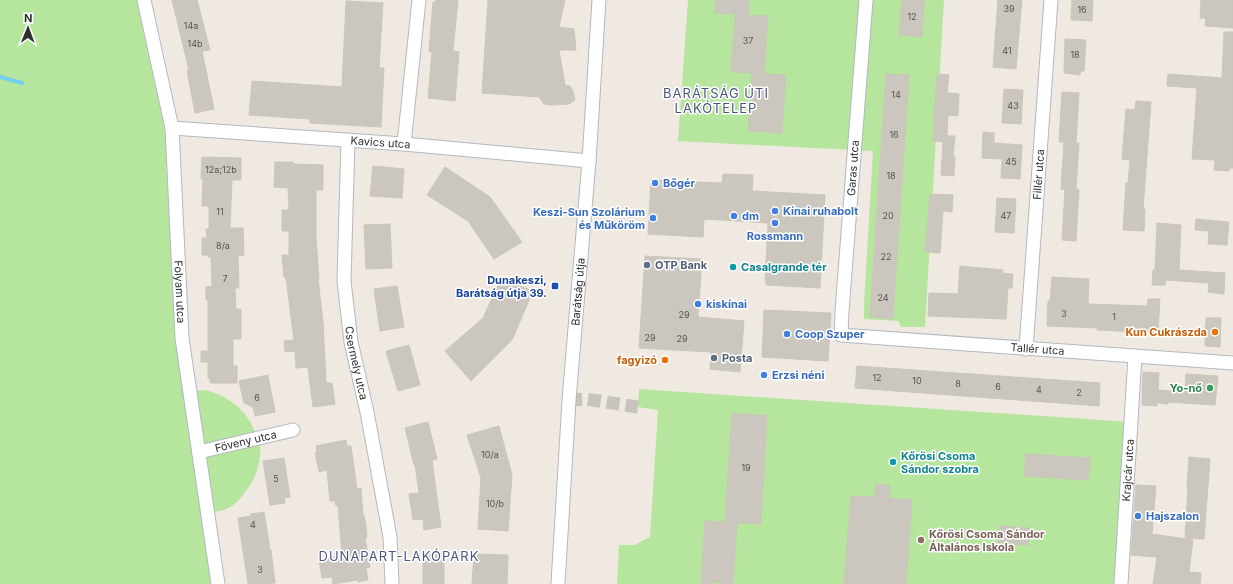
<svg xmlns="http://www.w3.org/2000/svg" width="1233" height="584" font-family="Inter,sans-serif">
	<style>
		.green { fill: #b6e59e }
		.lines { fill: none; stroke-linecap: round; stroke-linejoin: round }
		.stream { stroke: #75cff0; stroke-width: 4 }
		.building { fill: #cbc7bf; stroke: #cbc5ba }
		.minor-tunnel { stroke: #c8c4bd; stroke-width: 13; stroke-dasharray: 13 6; stroke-linecap: butt }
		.minor-casing { stroke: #b4b7c1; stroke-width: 15 }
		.minor { stroke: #fff; stroke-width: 13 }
		.shop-dot { fill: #3f7fe0; stroke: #fff; stroke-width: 1.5 }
		.service-dot { fill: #5c6f8a; stroke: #fff; stroke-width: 1.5 }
		.culture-dot { fill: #0f9aa8; stroke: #fff; stroke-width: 1.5 }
		.transit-dot { fill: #1a4fb4; stroke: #fff; stroke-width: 1.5 }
		.food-dot { fill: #e8710a; stroke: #fff; stroke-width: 1.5 }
		.leisure-dot { fill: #2e9e5b; stroke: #fff; stroke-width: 1.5 }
		.education-dot { fill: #8d6e63; stroke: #fff; stroke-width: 1.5 }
		.labels { text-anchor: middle; stroke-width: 3; stroke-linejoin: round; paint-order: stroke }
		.number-label { font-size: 9px; fill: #555452 }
		.street-label { font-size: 11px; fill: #2e2e2e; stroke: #fff }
		.shop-label { font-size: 11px; font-weight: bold; fill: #366cbe; stroke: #fff; text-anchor: start }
		.service-label { font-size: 11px; font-weight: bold; fill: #4e5e75; stroke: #fff; text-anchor: start }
		.culture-label { font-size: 11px; font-weight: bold; fill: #0d838f; stroke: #fff; text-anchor: start }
		.transit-label { font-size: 11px; font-weight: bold; fill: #164399; stroke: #fff; text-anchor: end }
		.food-label { font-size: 11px; font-weight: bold; fill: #c56008; stroke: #fff; text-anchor: end }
		.leisure-label { font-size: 11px; font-weight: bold; fill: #27864d; stroke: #fff; text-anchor: end }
		.education-label { font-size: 11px; font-weight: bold; fill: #785e54; stroke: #fff; text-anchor: start }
		.quarter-label { font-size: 13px; letter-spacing: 1px; fill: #4d5680; stroke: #fff }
	</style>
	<rect width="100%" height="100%" fill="#efe9e1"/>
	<g class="green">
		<path d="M0,0h138l26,120 12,218 38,246h-214z"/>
		<path d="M688,0h256l-19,327h-24l-3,-6 -34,-2v-16l9,-152 -195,-10z"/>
		<path d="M639,389l492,33 -10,162h-504l2,-39h15l16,-8 8,-127 -20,-3z"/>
		<path d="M205,390c24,6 42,20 51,44 1,4 4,8 4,12 2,16 -5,34 -15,46 -7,11 -16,18 -30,20l-19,-121z"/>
	</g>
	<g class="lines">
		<path class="stream" d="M0,77l22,6"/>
	</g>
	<g class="building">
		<path d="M172,0h25l13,50 -8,1 12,58 -19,4 -8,-43h2z"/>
		<path d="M436,0h22l-5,51 6,1 -4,49 -27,-3 4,-46 -3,-1 4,-49h3z"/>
		<path d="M488,0h77l-6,27 15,2 2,21h-17l6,35 5,1 3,5 2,9 -6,4 -17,1 -8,-1 -5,-7 -57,-4z"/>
		<path d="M716,0h33l-1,15 20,1 -4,58 22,1 -4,58 -34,-2 4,-58 -21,-1 4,-58 -20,-1z"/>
		<path d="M902,0h22l-2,37 -23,-2z"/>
		<path d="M998,0h24l-6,69 -23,-2z"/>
		<path d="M1072,0h21l-1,21 -21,-1z"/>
		<path d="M1201,0h32v28l-28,-2 1,-8h-6z"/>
		<path d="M346,1l37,2 -4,65h5l-3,59 -71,-4v-4l-61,-4 3,-34 90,6z"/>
		<path d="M1224,32h9v136h-3l-1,3 -15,-1 1,-10 -23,-1 5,-71 -30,-2 1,-12 54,4z"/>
		<path d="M1065,39l21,1 -2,31h-3l-1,4 -16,-2z"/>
		<path d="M886,74l23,1 -16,244 -23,-2z"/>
		<path d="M937,74l12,1 -2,18 12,1 -1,22 -10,-1 -1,21h8l-2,21h2l-1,19 -13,-1 2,-33 -10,-1z"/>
		<path d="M1004,89l19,1 -2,34 -19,-1z"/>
		<path d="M1062,92l17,1 -3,50h3l-3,46 3,1 -3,51 -14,-1 3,-50 -4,-1 3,-47h-5z"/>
		<path d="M1136,101l15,1 -8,107h2l-1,22 -21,-1 3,-47h2l2,-23 -8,-1 4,-50 9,1z"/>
		<path d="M983,132l11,1v10l28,2 -2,34 -19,-1 1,-19 -20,-1z"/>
		<path d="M202,157l39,1v22h-9l-2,48h13l1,27 -6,1 1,32h-4l1,21h5v30h-8v27h4v17h-27v-5h-2v-16h-7v-11h7v-51h-2v-13l6,-1 -1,-29h-3v-2h-6v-17h5l-1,-9h3v-23h-7l1,-27h-2z"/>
		<path d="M275,162h18v2l30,1v25h-7v48l3,41h-1l5,43 3,61h6l3,21 -22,3 -5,-40 -12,1 -1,-17 -10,1 -1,-11 10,-1 -8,-63h-2l-2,-22h7v-24h-7v-21h7l-1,-22 -14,-1z"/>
		<path d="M373,166l31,3 -2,29 -32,-2z"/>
		<path d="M445,167l45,30 32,45 -28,17 -26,-38 -41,-26z"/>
		<path d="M723,174l30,1 -1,16 73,4 -5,93 -54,-3v-4l-1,-1 3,-57 -64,-4 -1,18 -55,-3 3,-54 71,3z"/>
		<path d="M930,194l23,1 -1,17 -9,-1 -3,42 -15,-1z"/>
		<path d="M997,198l19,1 -2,34 -19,-1z"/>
		<path d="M1196,219l33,3 -2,23 -19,-1 1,-13 -14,-1z"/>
		<path d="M1157,223l24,2 -2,45 46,3 -1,21 -16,-2 1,-9 -43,-3 -1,5h-13l1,-15h2z"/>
		<path d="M390,224l2,44 -26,1 -2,-44z"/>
		<path d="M645,256l57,3 -4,58 46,4 -4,51 -30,-3 1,-17 -72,-4z"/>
		<path d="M960,266l43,4 -1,3 11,1 -1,14h-4l-2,31 -78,-3 1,-23 29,1z"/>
		<path d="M1052,277l37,2 -1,25 59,2 1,-7h12l-2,34 -61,-3 1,-2 -51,-2 1,-25h2z"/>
		<path d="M501,279l32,12 -21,49 -41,41 -26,-30 38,-33z"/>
		<path d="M397,286l7,41 -24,4 -6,-42z"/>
		<path d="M764,310l67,3 -3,48 -66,-4z"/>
		<path d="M1206,318h15l-1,29 -15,-1z"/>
		<path d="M409,345l11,40 -22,6 -12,-40z"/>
		<path d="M857,366l243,17 -1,23 -244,-18z"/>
		<path d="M1143,372l16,1 -1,17 27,2 1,-18 32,2 -3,29 -47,-3v2l-11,-1v3l-15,-1z"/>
		<path d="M268,375l7,37 -20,4 -2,-9 -9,-4 -5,-22z"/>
		<path d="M732,413l35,3 -6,108 -24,-1 -4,61 -20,-2v2h-12l4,-63 20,1z"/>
		<path d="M428,422l9,37 -5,1 9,67 -17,3 -1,-11 -10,1 -4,-26 10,-1 -4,-28h-1l-9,-37z"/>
		<path d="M499,426l13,49 -4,56 -30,-2 3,-51 -14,-43z"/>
		<path d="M346,440l1,6h4l6,43 4,-1 2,27h1l2,11 1,11 -2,1 5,29 -4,1 2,12 -10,2v-2l-25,4 -1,-7 -10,1 -3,-18 23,-4 -4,-51 -2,1 -1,-5h-5l-3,-31 -8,2 -4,-19h2l-1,-7z"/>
		<path d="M1026,454l64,4 -2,22 -64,-4z"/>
		<path d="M1189,457l21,2 -6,80 -19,-1 3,-51h-1z"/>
		<path d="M284,458l6,39 -6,1 1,5 -15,2 -7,-44z"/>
		<path d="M876,484l14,2 -1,12 23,2 -6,84h-62l7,-88 23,1z"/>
		<path d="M1136,485l20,1 -4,48 41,6 -4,32 12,1 -1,11h-47l4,-27 -26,-2z"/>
		<path d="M264,512l6,38h1l4,33 -27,1 -10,-66 13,-2v-2z"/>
		<path d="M1000,526l30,2 -2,17 -30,-2z"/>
		<rect x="423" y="553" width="21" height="31"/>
		<path d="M474,554l34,1 -1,29h-35z"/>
	</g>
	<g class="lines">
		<path class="minor-tunnel" d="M569,400l17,-1 52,8"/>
		<defs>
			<g id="minor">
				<path id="s1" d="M144,0l28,128 10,210 36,246"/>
				<path id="s2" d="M866,0l-24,311 -1,24 392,28"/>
				<path id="s3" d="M172,128l232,16 185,17"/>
				<path id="s4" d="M348,140l-4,141 7,61 16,70 23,125 2,47"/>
				<path d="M404,144l15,-144"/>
				<path id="s5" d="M1026,349l25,-349"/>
				<path id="s6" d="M199,452l94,-22"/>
				<path id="s7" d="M558,584l11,-184 20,-239 10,-161"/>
				<path id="s8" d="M1121,584l14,-228"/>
			</g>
		</defs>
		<use href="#minor" class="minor-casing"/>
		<use href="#minor" class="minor"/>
	</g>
	<g class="shop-dot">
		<circle cx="655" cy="183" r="4"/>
		<circle cx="775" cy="211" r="4"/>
		<circle cx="734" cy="216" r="4"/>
		<circle cx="653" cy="218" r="4"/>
		<circle cx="775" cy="223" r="4"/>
		<circle cx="698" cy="304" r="4"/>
		<circle cx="787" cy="334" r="4"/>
		<circle cx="764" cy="375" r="4"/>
		<circle cx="1138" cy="516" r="4"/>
	</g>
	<g class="service-dot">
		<circle cx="647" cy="265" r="4"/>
		<circle cx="714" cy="358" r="4"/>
	</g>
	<g class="culture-dot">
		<circle cx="733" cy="267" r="4"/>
		<circle cx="893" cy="462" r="4"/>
	</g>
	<rect class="transit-dot" x="551" y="282" width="8" height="8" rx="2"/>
	<g class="food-dot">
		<circle cx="1215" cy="332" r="4"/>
		<circle cx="665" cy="360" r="4"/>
	</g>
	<circle class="leisure-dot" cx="1210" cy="388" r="4"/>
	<circle class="education-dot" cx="921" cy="540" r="4"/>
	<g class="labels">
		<g class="number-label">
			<text x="1009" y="12">39</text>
			<text x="1082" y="13">16</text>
			<text x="912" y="20">12</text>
			<text x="191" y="29">14a</text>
			<text x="748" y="44">37</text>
			<text x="195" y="47">14b</text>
			<text x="1007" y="54">41</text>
			<text x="1075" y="58">18</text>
			<text x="896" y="98">14</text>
			<text x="1013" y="109">43</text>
			<text x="894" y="138">16</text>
			<text x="1011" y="165">45</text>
			<text x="221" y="173">12a;12b</text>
			<text x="891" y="179">18</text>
			<text x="220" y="215">11</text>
			<text x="888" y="219">20</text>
			<text x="1006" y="219">47</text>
			<text x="223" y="249">8/a</text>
			<text x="886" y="260">22</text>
			<text x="225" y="282">7</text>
			<text x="883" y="301">24</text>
			<text x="1064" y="317">3</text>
			<text x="684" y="318">29</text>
			<text x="1114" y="320">1</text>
			<text x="650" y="341">29</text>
			<text x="682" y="342">29</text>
			<text x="877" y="381">12</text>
			<text x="917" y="384">10</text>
			<text x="958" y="387">8</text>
			<text x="998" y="390">6</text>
			<text x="1039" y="393">4</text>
			<text x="1079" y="396">2</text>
			<text x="257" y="401">6</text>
			<text x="490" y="458">10/a</text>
			<text x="746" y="471">19</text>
			<text x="276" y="482">5</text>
			<text x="495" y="507">10/b</text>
			<text x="253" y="528">4</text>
			<text x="260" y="573">3</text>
		</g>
		<g class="street-label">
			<text dy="4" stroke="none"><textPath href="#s3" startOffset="209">Kavics utca</textPath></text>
			<text transform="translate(853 168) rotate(-86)" y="4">Garas utca</text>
			<text dy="4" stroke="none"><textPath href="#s5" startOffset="175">Fillér utca</textPath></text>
			<text dy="4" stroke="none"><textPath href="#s1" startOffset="295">Folyam utca</textPath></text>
			<text dy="4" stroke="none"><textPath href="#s7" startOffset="293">Barátság útja</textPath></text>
			<text dy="4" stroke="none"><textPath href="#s2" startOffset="533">Tallér utca</textPath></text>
			<text dy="4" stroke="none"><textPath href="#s4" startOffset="224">Csermely utca</textPath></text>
			<text dy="4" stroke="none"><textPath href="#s6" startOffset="48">Föveny utca</textPath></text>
			<text dy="4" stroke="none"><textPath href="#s8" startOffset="114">Krajcár utca</textPath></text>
		</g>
		<g class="shop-label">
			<text x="663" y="187">Bőgér</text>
			<text x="783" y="215">Kínai ruhabolt</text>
			<text x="645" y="216" text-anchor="end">Keszi-Sun Szolárium<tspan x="645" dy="13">és Műköröm</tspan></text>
			<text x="742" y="220">dm</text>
			<text x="775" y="240" text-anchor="middle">Rossmann</text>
			<text x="706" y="308">kiskínai</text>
			<text x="795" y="338">Coop Szuper</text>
			<text x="772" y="379">Erzsi néni</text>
			<text x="1146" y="520">Hajszalon</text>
		</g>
		<g class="service-label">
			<text x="655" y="269">OTP Bank</text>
			<text x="722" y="362">Posta</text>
		</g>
		<g class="culture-label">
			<text x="741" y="271">Casalgrande tér</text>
			<text x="901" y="460">Kőrösi Csoma<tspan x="901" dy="13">Sándor szobra</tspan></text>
		</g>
		<g class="transit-label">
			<text x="547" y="284">Dunakeszi,<tspan x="547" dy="13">Barátság útja 39.</tspan></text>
		</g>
		<g class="food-label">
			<text x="1207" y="336">Kun Cukrászda</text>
			<text x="657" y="364">fagyizó</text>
		</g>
		<g class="leisure-label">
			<text x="1202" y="392">Yo-nő</text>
		</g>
		<g class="education-label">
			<text x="929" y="538">Kőrösi Csoma Sándor<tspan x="929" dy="13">Általános Iskola</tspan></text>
		</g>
		<g class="quarter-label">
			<text x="716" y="98">BARÁTSÁG ÚTI<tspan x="716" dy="15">LAKÓTELEP</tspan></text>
			<text x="399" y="561">DUNAPART-LAKÓPARK</text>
		</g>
	</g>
	<g transform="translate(28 28) rotate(1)" stroke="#ffffff" stroke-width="3" paint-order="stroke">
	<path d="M0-3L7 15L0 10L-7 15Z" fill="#2e2e2e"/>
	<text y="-6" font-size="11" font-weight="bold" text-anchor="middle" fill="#2e2e2e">N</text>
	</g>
</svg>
